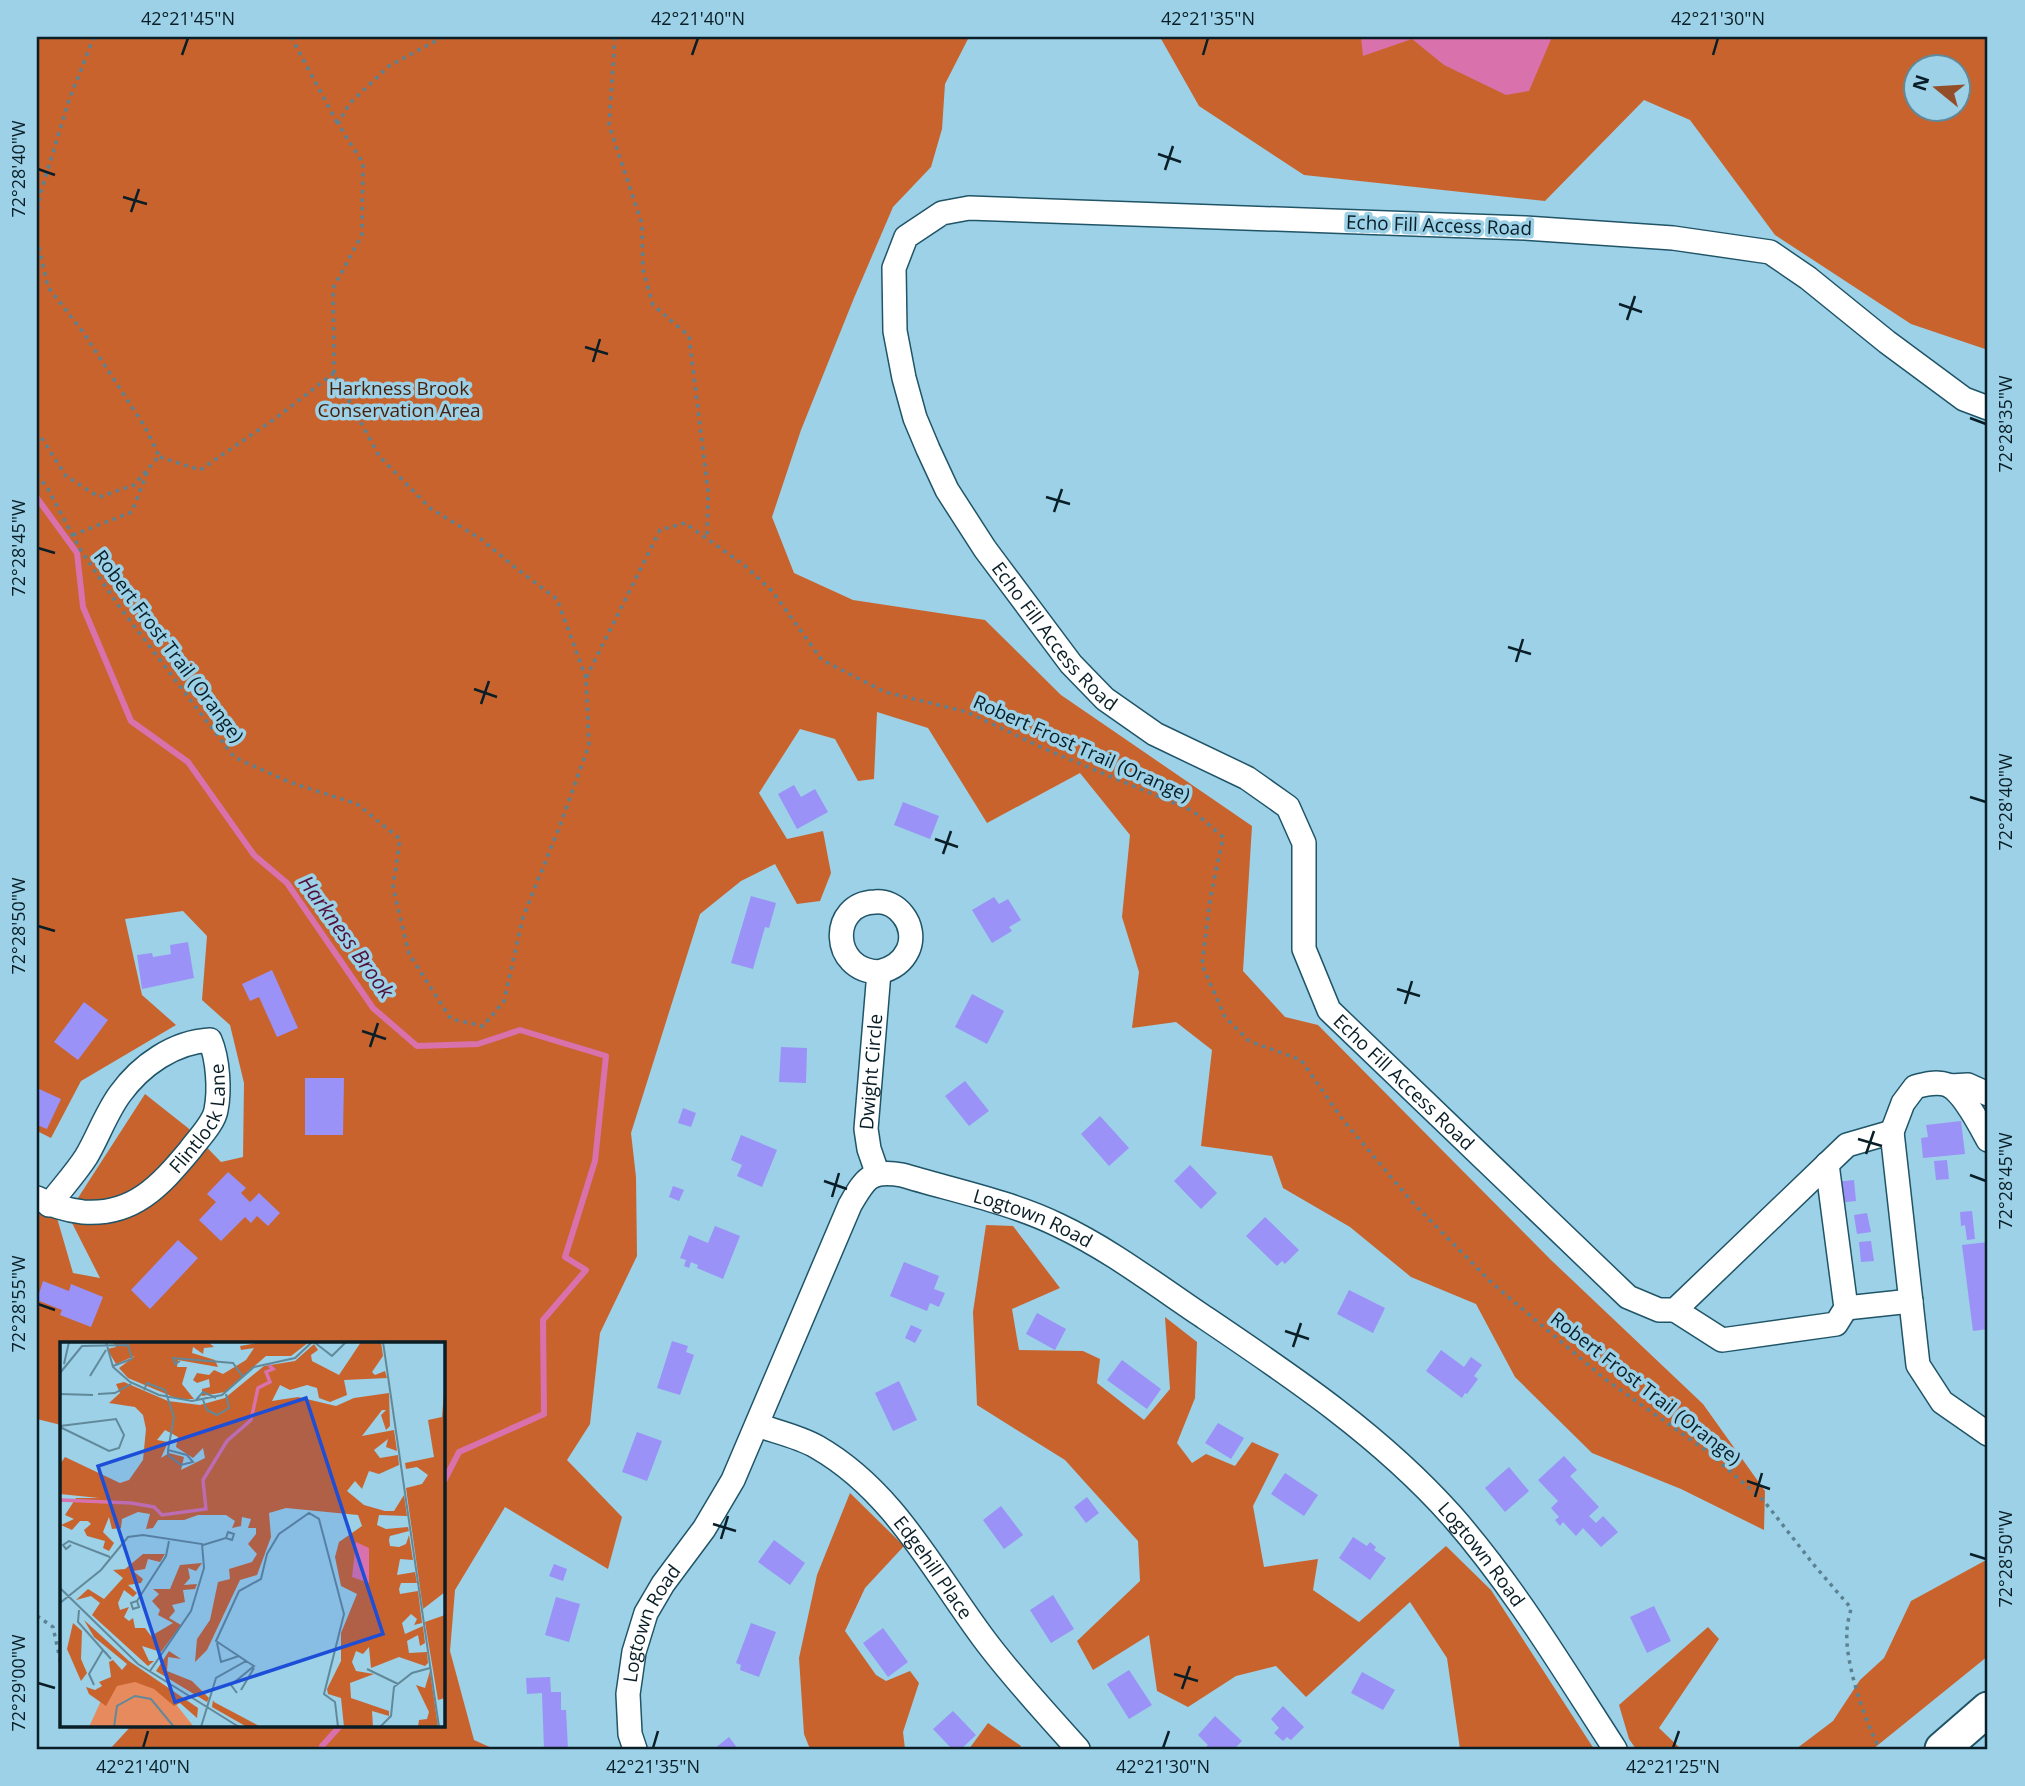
<svg xmlns="http://www.w3.org/2000/svg" width="2025" height="1786" font-family="'Open Sans',sans-serif">
	<style>
		.forest { fill: #c9632d; fill-rule: evenodd }
		.water { fill: #d871ac }
		.lines { fill: none; stroke-linecap: round; stroke-linejoin: round }
		.stream { stroke: #d871ac; stroke-width: 6 }
		.building { fill: #9a92f7 }
		.minor-casing { stroke: #205467; stroke-width: 26 }
		.highway-casing { stroke: #205467; stroke-width: 37 }
		.path { stroke: #5b8292; stroke-width: 3.5; stroke-dasharray: 3.5 5; stroke-linecap: butt }
		.minor { stroke: #fff; stroke-width: 23 }
		.highway { stroke: #fff; stroke-width: 33 }
		.ticks { fill: none; stroke: #091e26; stroke-width: 2.5 }
		.labels { text-anchor: middle; stroke-width: 7; stroke-linejoin: round; paint-order: stroke }
		.street-label { font-size: 19px; fill: #091e26; stroke: #9cd1e7 }
		.park-label { font-size: 19px; fill: #471f09; stroke: #9cd1e7 }
		.water-label { font-size: 21px; font-style: italic; fill: #501039; stroke: #9cd1e7 }
		.inset-river { fill: none; stroke: #d871ac; stroke-width: 3.5 }
		.inset-road { fill: none; stroke: #61899a; stroke-width: 2 }
		.view { fill: #1d4ed8; fill-opacity: 0.15; stroke: #1d4ed8; stroke-width: 3.5 }
		.inset-edge { fill: none; stroke: #091e26; stroke-width: 3.5 }
		.neatline { fill: none; stroke: #091e26; stroke-width: 2.5 }
		.ticks-label { font-size: 18px; text-anchor: middle; fill: #091e26 }
	</style>
	<rect width="100%" height="100%" fill="#9cd1e7"/>
	<g class="forest">
		<path d="M37,37h932l-24,47 -3,45 -11,38 -38,40 -39,91 -53,132 -29,87 22,56 59,27 132,20 76,75 191,131 -9,145 42,46 33,8 233,235 152,144 62,87 -1,39 -83,-41 -89,-36 -77,-76 -39,-73 -65,-27 -61,-50 -67,-39 -11,-32 -71,-10 11,-96 -36,-28 -44,6 7,-56 -17,-55 8,-82 -50,-62 -93,50 -59,-95 -51,-16 -3,67 -16,2 -23,-42 -35,-10 -41,64 28,46 36,-8 8,42 -11,28 -23,3 -22,-40 -34,17 -41,33 -69,219 5,44 1,79 -37,77 -10,91 -23,36 55,57 -14,52 -103,-62 -50,83 -5,61 24,89 20,9h-384l22,-24h311v-382h-382v82l-24,-6v-210l20,9 16,55 27,5 -29,-57 5,-20 69,-107 43,34 33,34 22,-5 1,-74 -14,-58 -28,-25 5,-64 -24,-25 -58,8 17,76 34,30 -95,56 -30,57 -14,-7z"/>
		<path d="M1160,37h828v313l-77,-26 -136,-89 -85,-115 -46,-20 -99,101 -241,-26 -105,-69zM1916,66h42v42h-42z"/>
		<path d="M986,1225l27,1 47,62 -48,21 7,41 64,1 17,8 -3,24 47,37 26,-31 -5,-72 32,25 -2,56 -18,45 15,20 14,-9 29,12 17,-24 27,12 -26,52 11,61 54,-8 -5,31 46,32 87,-76 45,44 103,159h-134l-13,-91 -37,-56 -104,95 -30,-31 -40,10 -48,31 -31,-16 -8,-56 -56,35 -16,-29 63,-60 -2,-40 -73,-81 -88,-55 -4,-93z"/>
		<path d="M850,1493l54,53 -39,42 -20,43 31,44 10,6 24,-10 9,12 -16,49 2,17h-95l-6,-15 -5,-76 18,-83z"/>
		<path d="M1988,1559v97l-115,93h-77l37,-28 27,-41 24,-22 27,-57z"/>
		<path d="M1708,1627l11,12 -60,89 22,21h-45l-7,-10 -10,-34z"/>
		<path d="M988,1723l33,23 -2,3h-50z"/>
	</g>
	<path class="water" d="M1361,37h191l-23,54 -23,4 -62,-30 -32,-26 -49,17z"/>
	<g class="lines">
		<g class="stream">
			<path d="M37,498l40,55 6,54 48,114 57,41 66,93 33,28 86,125 44,38 61,-2 42,-14 86,26 -11,105 -30,96 21,13 -43,50 1,94 -85,38 -16,31"/>
			<path d="M322,1749v-3l19,-21"/>
		</g>
	</g>
	<g class="building">
		<path d="M794,785l7,12 14,-8 13,23 -31,17 -19,-35z"/>
		<path d="M903,802l36,14 -9,23 -36,-14z"/>
		<path d="M751,896l25,7 -7,25 -4,-1 -12,42 -22,-6z"/>
		<path d="M994,897l5,7 9,-5 13,21 -12,7 3,4 -20,12 -20,-33z"/>
		<path d="M188,942l6,36 -52,11 -5,-34 15,-2 1,4 18,-3 -1,-9z"/>
		<path d="M272,970l26,58 -21,9 -18,-40 -9,4 -8,-17z"/>
		<path d="M972,994l32,17 -17,33 -32,-17z"/>
		<path d="M84,1002l24,18 -30,40 -24,-18z"/>
		<path d="M781,1047l26,1 -1,35 -27,-1z"/>
		<path d="M305,1078h39l-1,57h-38z"/>
		<path d="M965,1081l24,30 -20,15 -24,-30z"/>
		<path d="M37,1088l24,11 -14,30 -10,-4z"/>
		<path d="M683,1108l13,5 -5,14 -13,-4z"/>
		<path d="M1100,1116l29,32 -20,18 -28,-32z"/>
		<path d="M1961,1121l4,33 -42,4 -2,-20 7,-1 -2,-12z"/>
		<path d="M741,1135l36,15 -15,37 -25,-11 5,-11 -11,-5z"/>
		<path d="M1947,1160l2,19 -13,1 -2,-19z"/>
		<path d="M1190,1165l27,28 -16,16 -27,-28z"/>
		<path d="M228,1172l18,16 -5,5 9,9 9,-9 21,20 -12,13 -11,-10 -6,7 -6,-6 -24,24 -22,-21 17,-18 -9,-8z"/>
		<path d="M1854,1180l2,21 -19,2 -2,-21z"/>
		<path d="M673,1186l11,4 -5,11 -10,-4z"/>
		<path d="M1972,1211l3,28 -8,1 -2,-15 -4,1 -1,-14z"/>
		<path d="M1867,1213l4,19 -14,2 -3,-19z"/>
		<path d="M1265,1217l34,33 -14,14 -3,-3 -5,5 -31,-30z"/>
		<path d="M715,1226l25,10 -17,43 -26,-11 1,-3 -7,-3 -2,6 -5,-2 2,-6 -6,-2 9,-23 19,8z"/>
		<path d="M178,1240l20,18 -48,51 -19,-19z"/>
		<path d="M1871,1241l3,20 -13,1 -2,-20z"/>
		<path d="M1988,1242v87l-15,2 -11,-86z"/>
		<path d="M904,1262l35,14 -5,13 11,4 -6,14 -9,-4 -3,8 -37,-15z"/>
		<path d="M43,1281l26,10 2,-7 32,13 -12,30 -31,-12 2,-5 -25,-10z"/>
		<path d="M1349,1290l36,18 -12,25 -36,-19z"/>
		<path d="M1037,1313l29,16 -11,21 -29,-16z"/>
		<path d="M911,1325l11,5 -7,13 -10,-5z"/>
		<path d="M672,1341l16,5 -2,6 8,3 -14,40 -23,-7z"/>
		<path d="M1441,1350l23,17 7,-10 11,8 -8,11 4,3 -11,15 -2,-1 -3,5 -36,-27z"/>
		<path d="M1122,1360l39,29 -14,20 -40,-29z"/>
		<path d="M899,1381l18,39 -24,11 -18,-38z"/>
		<path d="M1218,1423l26,15 -13,21 -26,-16z"/>
		<path d="M637,1432l25,9 -15,40 -25,-9z"/>
		<path d="M1564,1456l13,14 -7,6 29,31 -10,9 7,7 7,-7 15,16 -17,15 -18,-19 -7,8 -13,-14 -3,4 -5,-6 4,-3 -8,-9 7,-7 -20,-21z"/>
		<path d="M1509,1467l20,24 -24,21 -20,-24z"/>
		<path d="M1285,1473l33,22 -14,21 -33,-22z"/>
		<path d="M1087,1497l12,16 -13,10 -12,-16z"/>
		<path d="M1001,1506l22,29 -19,14 -21,-29z"/>
		<path d="M1353,1537l14,9 3,-4 6,5 -2,3 12,8 -16,22 -31,-22z"/>
		<path d="M774,1540l31,23 -15,22 -32,-23z"/>
		<path d="M554,1564l13,5 -4,12 -14,-5z"/>
		<path d="M1053,1595l21,34 -23,14 -21,-33z"/>
		<path d="M556,1597l24,7 -11,38 -24,-7z"/>
		<path d="M1654,1606l17,35 -24,12 -17,-36z"/>
		<path d="M751,1623l25,9 -17,45 -19,-7 1,-5 -5,-2z"/>
		<path d="M883,1628l25,34 -20,15 -25,-34z"/>
		<path d="M1129,1670l23,35 -23,14 -22,-35z"/>
		<path d="M1362,1672l33,18 -12,20 -32,-17z"/>
		<path d="M550,1677l1,15h10v18h5l2,39h-24l-2,-56 -15,1 -1,-16z"/>
		<path d="M1283,1706l21,21 -13,13 -4,-3 -4,4 -9,-8 5,-5 -8,-9z"/>
		<path d="M953,1711l23,24 -15,14h-9l-19,-20z"/>
		<path d="M1215,1716l27,25 -8,8h-30l4,-4 -10,-10z"/>
		<path d="M729,1737l9,12h-24z"/>
	</g>
	<g class="lines">
		<defs>
			<g id="minor">
				<path id="s1" d="M1988,408l-24,-9 -77,-57 -79,-64 -38,-26 -97,-14 -148,-10 -556,-20 -27,5 -36,24 -12,31 1,63 9,47 11,40 13,31 19,41 38,59 86,115 34,35 50,35 92,44 41,29 16,36v106l25,61 299,287 31,13h16l172,-165 45,-13 26,233 24,37 46,32"/>
				<path d="M1950,1086l18,-1 20,9"/>
				<path d="M1892,1132l11,-29 12,-16c10,-3 22,-6 33,-2 15,7 32,40 40,55"/>
				<path id="s2" d="M877,1172l-8,-23 -3,-20 13,-157c-49,-1 -50,-69 -4,-70 11,-1 21,4 28,13 8,10 10,24 5,35 -6,13 -16,19 -29,22"/>
				<path id="s3" d="M37,1198c15,8 29,12 46,14 50,4 77,-26 107,-62 8,-11 24,-27 26,-40 4,-20 2,-51 -6,-70 -36,2 -69,25 -90,54 -14,19 -22,43 -34,63 -11,17 -25,32 -37,48"/>
				<path d="M1846,1308l65,-7"/>
				<path d="M1675,1310l47,30 114,-16 10,-16 -19,-144"/>
				<path id="s4" d="M757,1425c20,7 43,12 60,22 77,44 116,124 167,192 29,39 62,74 94,110"/>
				<path id="s5" d="M635,1749l-5,-15 -2,-40 6,-42 12,-39 17,-29 41,-55 29,-49 117,-275c15,-26 20,-36 52,-30 50,15 109,27 156,50 51,24 97,59 143,90 89,60 179,120 251,201 63,72 111,153 163,233"/>
			</g>
			<path id="highway" d="M1942,1749l46,-40"/>
		</defs>
		<use href="#minor" class="minor-casing"/>
		<use href="#highway" class="highway-casing"/>
		<g class="path">
			<path d="M291,37l47,87"/>
			<path d="M443,37l-54,29 -40,38 -11,20 25,39 -1,72 -29,53 1,85 45,83 51,52 51,31 36,30 40,30 29,79"/>
			<path d="M615,37l-6,88 33,99 1,46 10,35 36,31 19,155 -1,48"/>
			<path d="M37,218l3,-23 29,-95 25,-63"/>
			<path d="M37,239l11,48 35,45 62,95 14,29 -25,29 -35,12 -33,-21 -25,-39 -4,-2"/>
			<path d="M160,457l40,13 76,-52 58,-45"/>
			<path d="M37,475l11,14 32,60 38,56 116,152 55,25 68,22 43,35 -7,48 16,67 42,65 32,7 21,-25 19,-84 36,-89 30,-83 -3,-67 74,-148 25,-7 59,42 28,26 50,69 63,32 82,20 78,37 148,62 30,26 -13,63 -8,65 23,52 24,24 52,19 42,60 70,83 79,80 113,96 103,73 56,49 50,64 37,43c-1,7 -4,15 -4,22 -3,30 18,93 33,119"/>
			<path d="M73,535l59,-23 16,-42"/>
			<path d="M37,1616l16,11 8,37"/>
		</g>
		<use href="#minor" class="minor"/>
		<use href="#highway" class="highway"/>
	</g>
	<path class="ticks" d="M182,55l6,-17M692,55l6,-17M1203,55l5,-17M1713,55l5,-17M1158,154l23,8M38,169l17,6M1165,170l8,-24M123,197l24,7M131,212l8,-23M1619,304l23,8M1627,320l8,-24M585,347l23,7M593,362l7,-23M1970,418l16,6M1046,497l24,7M1054,512l8,-23M38,548l17,5M1508,647l23,7M1516,662l7,-23M474,689l23,8M481,704l8,-23M1970,797l16,5M935,839l23,8M943,854l8,-23M38,926l17,5M1397,989l23,7M1405,1004l7,-23M362,1031l24,8M370,1047l8,-24M1858,1139l24,7M1866,1154l8,-23M1970,1175l16,6M824,1181l23,8M832,1197l7,-24M38,1304l17,6M1285,1331l24,8M1293,1347l8,-24M1747,1481l23,8M1755,1497l7,-24M713,1524l23,7M721,1539l7,-23M1970,1554l16,5M1174,1674l24,7M38,1683l17,5M1182,1689l8,-23M143,1748l5,-17M653,1748l5,-17M1163,1748l6,-17M1673,1748l6,-17"/>
	<g class="labels">
		<g class="street-label">
			<text transform="translate(1439 225) rotate(2)" y="7">Echo Fill Access Road</text>
			<text dy="7" stroke="none"><textPath href="#s1" startOffset="1589">Echo Fill Access Road</textPath></text>
			<text transform="translate(169 646) rotate(53)" y="7">Robert Frost Trail (Orange)</text>
			<text transform="translate(1082 748) rotate(24)" y="7">Robert Frost Trail (Orange)</text>
			<text dy="7" stroke="none"><textPath href="#s2" startOffset="102">Dwight Circle</textPath></text>
			<text dy="7" stroke="none"><textPath href="#s1" startOffset="2198">Echo Fill Access Road</textPath></text>
			<text dy="7" stroke="none"><textPath href="#s3" startOffset="212">Flintlock Lane</textPath></text>
			<text dy="7" stroke="none"><textPath href="#s5" startOffset="802">Logtown Road</textPath></text>
			<text transform="translate(1646 1388) rotate(38)" y="7">Robert Frost Trail (Orange)</text>
			<text dy="7" stroke="none"><textPath href="#s5" startOffset="1368">Logtown Road</textPath></text>
			<text dy="7" stroke="none"><textPath href="#s4" startOffset="233">Edgehill Place</textPath></text>
			<text dy="7" stroke="none"><textPath href="#s5" startOffset="131">Logtown Road</textPath></text>
		</g>
		<g class="park-label">
			<text x="399" y="395">Harkness Brook<tspan x="399" dy="22">Conservation Area</tspan></text>
		</g>
		<g class="water-label">
			<text transform="translate(346 937) rotate(54)" y="7">Harkness Brook</text>
		</g>
	</g>
	<g transform="translate(60 1342)">
		<rect width="385" height="385" fill="#9cd1e7"/>
		<path d="M66,324l45,32 23,29h-105l16,-35z" fill="#e78b5f"/>
		<path d="M53,0h95l6,5 -10,1 -1,6 -10,-7 -1,6 23,7 3,7 -40,-7 -1,7h10l-5,17 12,15h-16l-50,-21 -9,-10 16,-12 -19,8 -9,-15 9,-2zM203,0h46l-18,14h-25l-41,36 -23,4v-7l8,-2 -1,-8 -12,4 -4,-3 4,-7 12,2 5,-5 9,4 23,-14 8,-12 -13,2 -1,-4zM301,0h20l2,14 -11,16 3,3 10,-4 2,7 -43,2 3,15 -17,7 -11,-4 -2,-10 -10,-3 -17,5 -10,-5 -8,16 26,-4 38,9 18,-8 35,-5 1,33 -4,4 -5,-15 5,-5h-4l-20,26 32,-6 3,21 -11,-4 2,-8 -14,11 6,8 18,-3 1,10 -20,9 -10,-3 -7,18 -7,-8 -8,10 17,14 21,6h9l10,-16 3,21 -28,-1 -2,10 9,4 22,-2 1,4 -19,5 -1,4 1,6 9,1 7,-3 3,-9 4,25 -13,-1 -3,16 18,-3 2,11h-16l-2,6 1,5 18,-3 4,32 -8,2 3,-6 -6,-5 -9,9 3,11 18,-8 2,17 -5,3 -2,-11 -11,6 2,12 18,-1 1,11 -3,3 -26,-9 -28,11 -2,-21 -6,7 -7,-3 -4,11 4,9 18,3 -24,9 1,15 38,13v5l-17,-5 1,16h-29l-3,-29 -13,-4 -1,-5 14,-28v-28l16,-39 -16,-8 -6,-29 4,-15 23,-16 -4,-11 -72,-7 -17,5 2,24 -14,38 -17,5 -33,70 -12,12 2,-23 13,-19 8,-38 12,-3 -1,-10 23,-7 5,-8 -9,-10 8,-10v-6h-8l3,-9 -9,-2 -1,9 -9,2 3,-7 -9,-6h-28l-14,5h-26l-5,8 -7,1 4,-15 -12,-2 -16,7 -1,9 -9,1 -3,-12 -6,15 11,11 -5,8 -6,-3 2,-7 -18,-5 -3,-6 7,-6 -3,-3h-8l-8,9 -11,-5 13,-6 -9,-4 11,-17h23l-39,-4v-30l5,-7 55,26 9,-3 14,-20 3,-31 -3,-14 -8,-8 -26,-4 11,-10 -4,-9 8,-2 44,19 32,4 25,-7 39,-32 31,-5 19,-17 4,6 -7,5 1,6 27,14zM105,88l13,7 -2,10 17,11 10,-10 2,10 -24,12 3,-13 -15,-4 -8,5 7,-16 -11,-2zM385,38v212l-22,17 -17,-121 16,-4 6,-9 -11,-8 -11,2 -1,-6 29,-6 -6,-37 14,-3zM83,212h22l-5,8 -12,-3 -3,10 -12,2 10,8 -2,4 -13,2 9,8 -4,4 -9,-7 -6,13 2,7 9,-3 -5,10 5,4 4,-3 2,10h10l6,8 22,-13 -15,-8 2,-5 -8,-9 7,-7 -6,-5h17l10,-24 22,-2 -6,8 -8,-3 2,10 -6,7 13,-1 -2,5 -12,1 2,12 -13,3 3,6 -6,7 12,7 -20,27 -19,-6 7,15h5l-6,5 -56,-51 8,-12 -9,-7 -15,4 12,-11 16,10 19,-21 -10,-8 12,-1zM385,273v83l-7,2 -13,-78zM24,278l45,41 69,47 -1,10 -17,-15 -6,3 -20,-17 -19,-7 -18,4 -11,20 -17,-12 -3,-7 9,3 7,-4 -3,-4 12,-5 -2,-15 4,-2 9,10 5,-6 -33,-27zM13,281l9,8 -1,28 6,14 -6,8 -14,-32zM109,309l12,8 -13,-2 -1,14 25,10 17,17 -2,4 -51,-31zM370,329l8,56h-20l1,-7 8,-1 2,-7 -13,-27 9,3zM153,358l1,2 47,25h-14l-35,-20z" fill="#c9632d" fill-rule="evenodd"/>
		<path d="M296,200l13,6v35l-17,-6z" fill="#d871ac"/>
		<path class="inset-river" d="M0,158l71,3 23,4 8,8 44,-6 -3,-29 24,-39 24,-21 7,-32 12,-6 -4,-10 7,-3 -4,-4"/>
		<path class="inset-road" d="M46,0l7,25 17,15 29,13 33,6 30,-6 32,-28 41,-9 17,-16M254,0l18,14 14,-14M323,0l56,385M120,19l-5,3 -2,-6 60,5 10,14M4,22l5,-22M0,31l22,-27 46,-1 4,14 -19,7M30,34l16,-26M84,48l3,-7 18,7 9,27 -6,33v5l13,10 12,-3 -6,-7 -19,-5M0,52l33,1M38,52l17,-1 16,-9M136,58l7,-8 13,6M143,58l4,10 10,5 12,-7 -3,-14M0,84l56,-7 8,16 -5,13 -10,3 -49,-24M11,203l-5,4 -3,-4 6,-4 41,16M143,203l23,-7 2,-6 6,2 -2,6 -6,-2M0,246l78,76 101,63M77,259l2,6 -6,2 -2,-6 6,-2 29,-45 3,-15M0,261l41,-33 27,-33 15,-2 59,9 2,24 -13,43 -41,60M19,268l-1,12 33,37 -6,-7M157,301l4,19 18,-6M307,327l31,15M34,343l-5,-11 14,-24M181,348l13,-22M177,351l-6,-8 23,-19 -8,-5M54,385l3,-21 18,-10 16,3 23,28M141,385l15,-49 30,-17 -30,-20 23,-50 22,-12 6,-25 12,-20 30,-21 10,6 25,95 -20,80 11,8 3,25M320,385l11,-11 3,-29 18,-14 18,-5"/>
		<path class="view" d="M246,56l77,236 -208,68 -77,-236z"/>
		<rect width="385" height="385" class="inset-edge"/>
	</g>
	<rect width="2025" height="1786" fill="none" stroke="#9cd1e7" stroke-width="77"/>
	<g transform="translate(1937 88) rotate(288)"><circle r="33" fill="#9cd1e7" stroke="#61899a" stroke-width="2"/>
	<path d="M0-5L12 26L0 18L-12 26Z" fill="#944d29"/>
	<text y="-10" font-size="19" font-weight="bold" text-anchor="middle" fill="#091e26">N</text>
	</g>
	<rect x="38" y="38" width="1948" height="1710" class="neatline"/>
	<g class="ticks-label">
		<text x="188" y="25">42°21'45"N</text>
		<text x="698" y="25">42°21'40"N</text>
		<text x="1208" y="25">42°21'35"N</text>
		<text x="1718" y="25">42°21'30"N</text>
		<text transform="translate(19 169) rotate(-90)" y="6">72°28'40"W</text>
		<text transform="translate(2006 424) rotate(-90)" y="6">72°28'35"W</text>
		<text transform="translate(19 548) rotate(-90)" y="6">72°28'45"W</text>
		<text transform="translate(2006 802) rotate(-90)" y="6">72°28'40"W</text>
		<text transform="translate(19 926) rotate(-90)" y="6">72°28'50"W</text>
		<text transform="translate(2006 1181) rotate(-90)" y="6">72°28'45"W</text>
		<text transform="translate(19 1304) rotate(-90)" y="6">72°28'55"W</text>
		<text transform="translate(2006 1559) rotate(-90)" y="6">72°28'50"W</text>
		<text transform="translate(19 1683) rotate(-90)" y="6">72°29'00"W</text>
		<text x="143" y="1773">42°21'40"N</text>
		<text x="653" y="1773">42°21'35"N</text>
		<text x="1163" y="1773">42°21'30"N</text>
		<text x="1673" y="1773">42°21'25"N</text>
	</g>
</svg>
